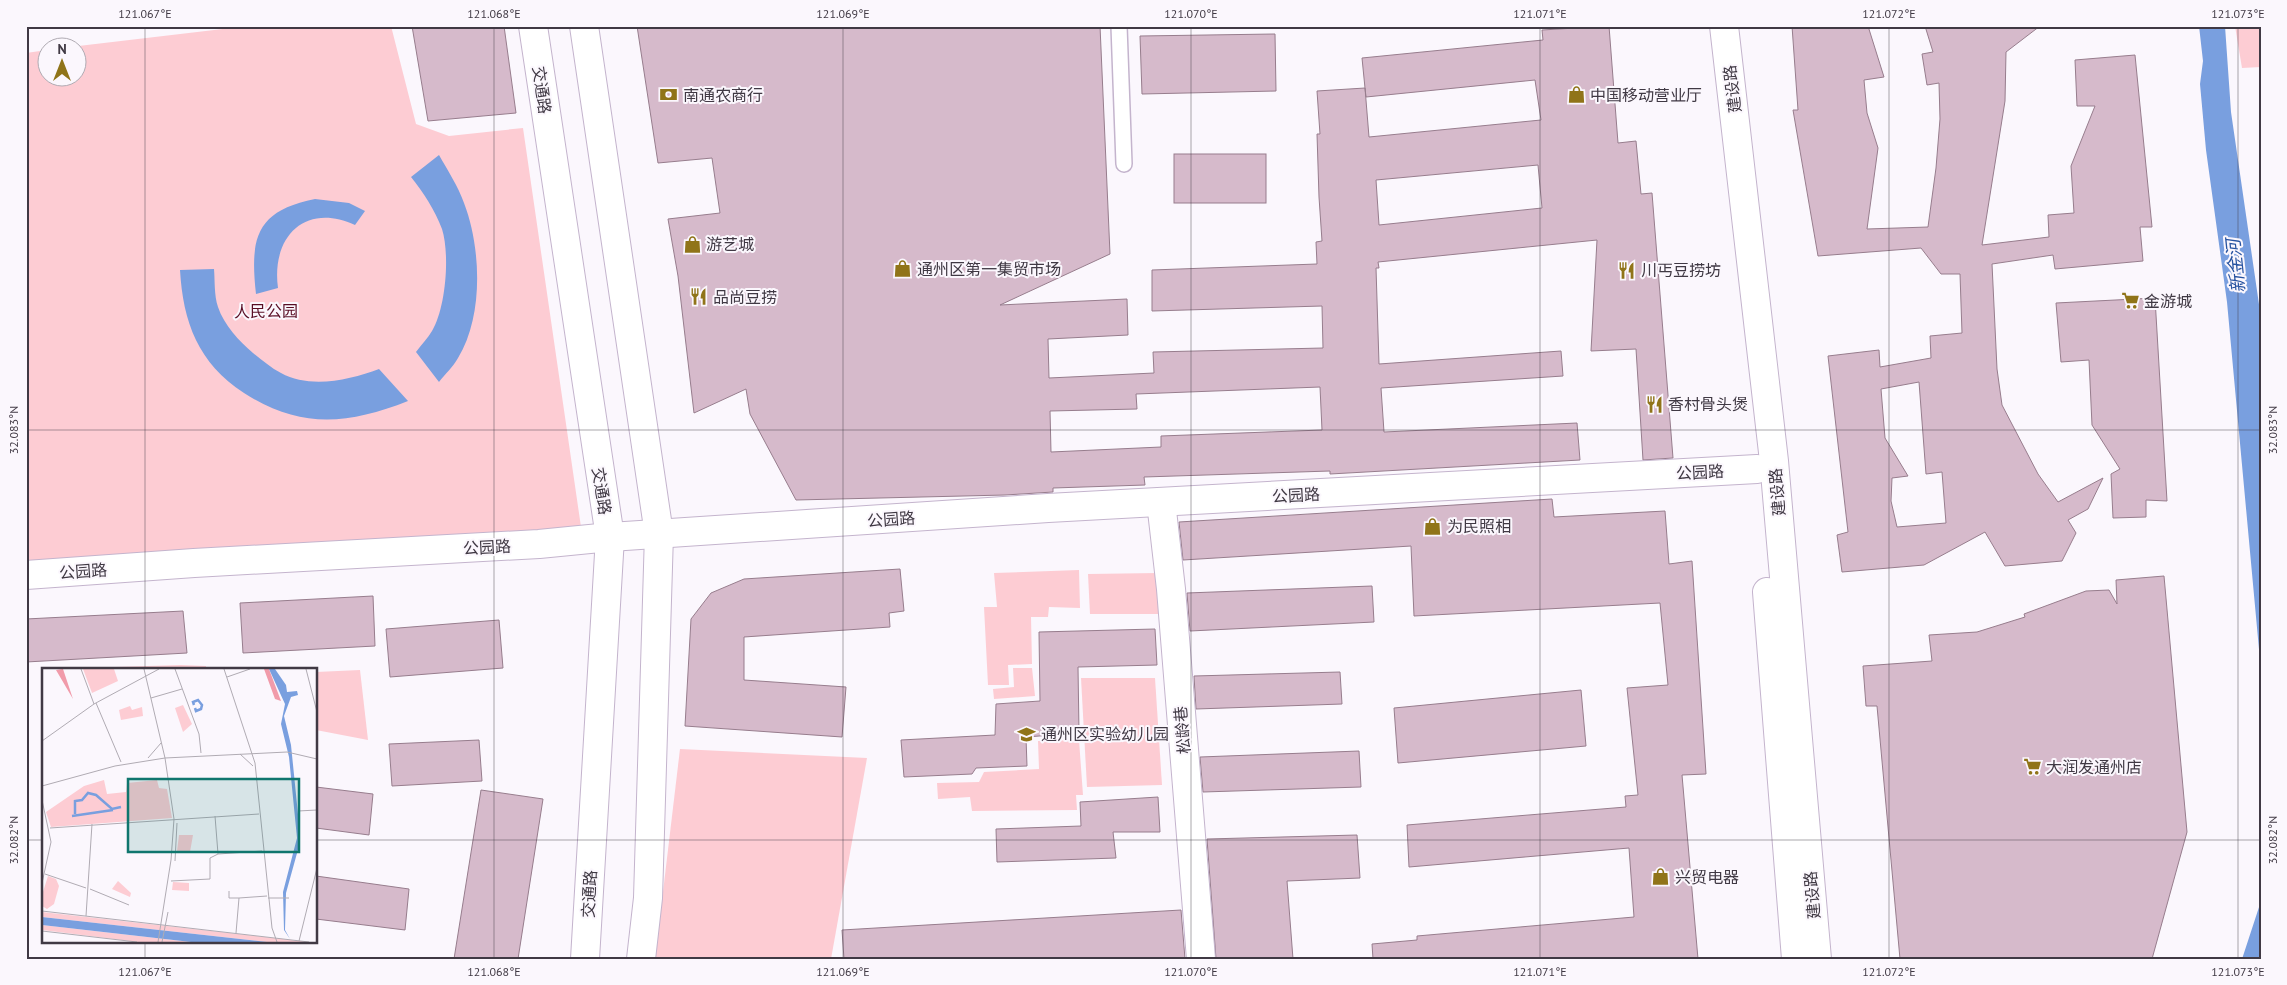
<svg xmlns="http://www.w3.org/2000/svg" width="2287" height="985" font-family="'PT Sans','Noto Sans SC',sans-serif">
	<style>
		.green { fill: #fdccd3 }
		.water { fill: #799fdf }
		.building { fill: #d6bacb; stroke: #977d8d; fill-rule: evenodd }
		.lines { fill: none; stroke-linecap: round; stroke-linejoin: round }
		.lane-casing { stroke: #c4b4cd; stroke-width: 18 }
		.street-casing { stroke: #c4b4cd; stroke-width: 30 }
		.secondary-casing { stroke: #c4b4cd; stroke-width: 30 }
		.primary-casing { stroke: #c4b4cd; stroke-width: 30 }
		.lane { stroke: #fff; stroke-width: 15 }
		.street { stroke: #fff; stroke-width: 28 }
		.secondary { stroke: #fff; stroke-width: 28 }
		.primary { stroke: #fff; stroke-width: 28 }
		.ticks { fill: none; stroke: #403944; stroke-width: 1; stroke-opacity: 0.45 }
		.labels { text-anchor: middle; stroke-width: 4; stroke-linejoin: round; paint-order: stroke }
		.street-label { font-size: 16px; fill: #403944; stroke: #fbf7fd }
		.poi-label { font-size: 16px; fill: #403944; stroke: #fbf7fd; text-anchor: start }
		.park-label { font-size: 16px; fill: #590e25; stroke: #fbf7fd }
		.water-label { font-size: 18px; font-style: italic; fill: #2753a0; stroke: #fbf7fd }
		.inset-river { fill: none; stroke: #799fdf; stroke-width: 2.5 }
		.inset-road { fill: none; stroke: #b0abb3; stroke-width: 1 }
		.view { fill: #0f766e; fill-opacity: 0.15; stroke: #0f766e; stroke-width: 2.5 }
		.inset-edge { fill: none; stroke: #403944; stroke-width: 2.5 }
		.neatline { fill: none; stroke: #403944; stroke-width: 2 }
		.ticks-label { font-size: 12px; text-anchor: middle; fill: #403944 }
	</style>
	<rect width="100%" height="100%" fill="#fbf7fd"/>
	<g class="green">
		<path d="M248,26h143l25,98 33,12 74,-8 58,399 -555,41v-515l21,-3 1,28h30v-30l-8,-1z"/>
		<path d="M2235,26h26v41l-19,1z"/>
		<path d="M1079,570l1,38 -31,-1 -1,10h-17l1,47 -24,1 1,20h-21l-4,-78h13l-3,-34z"/>
		<path d="M1158,573l2,41h-70l-2,-40z"/>
		<path d="M181,665l25,1v3h-158z"/>
		<path d="M1013,668h19l3,28 -41,3 -1,-10 21,-2z"/>
		<path d="M360,670l8,70 -52,-10v-58z"/>
		<path d="M1081,678h74l7,107 -75,2z"/>
		<path d="M1079,740l4,55h-7l1,15 -105,1 -2,-14 -32,2 -1,-16 42,-1 5,-10 55,-3 -1,-28z"/>
		<path d="M680,749l187,9 -36,201h-176z"/>
	</g>
	<g class="water">
		<path d="M2199,26h26l6,86 30,206v353l-34,-369 -21,-152 -6,-66 3,-23z"/>
		<path d="M439,155c9,16 19,31 25,48 17,44 20,113 -6,155 -5,9 -13,16 -19,24l-23,-30c5,-7 12,-14 16,-21 14,-23 18,-77 10,-102 -7,-19 -19,-37 -31,-52z"/>
		<path d="M315,199l34,4 16,8 -10,14c-50,-23 -84,12 -77,63l-22,6c-6,-55 -1,-83 59,-95z"/>
		<path d="M214,269c1,12 0,26 4,38 6,18 21,34 35,46 9,7 18,15 28,20 29,16 69,7 98,-4l29,32c-61,24 -108,28 -164,-8 -46,-30 -61,-71 -64,-123z"/>
		<path d="M2261,901v58h-19l2,-6z"/>
	</g>
	<g class="building">
		<path d="M412,26h92l12,87 -88,8z"/>
		<path d="M637,26h463l10,228 -110,51 127,-6 1,36 -80,4 1,39 105,-5 -1,-21 170,-4 -1,-42 -170,5v-41l165,-6 -1,-22 6,-1 -3,-44 -2,-63h3l-3,-43 48,-3 -3,-30 181,-18 -1,-10 67,-4 9,117 18,-2 5,53 11,-1 21,265 -30,2 -7,-111 -45,2 6,-111 -219,22 1,6h-3l3,96 182,-13 2,25 -182,12 3,44 193,-9 3,37 -250,14v-3l-186,6 1,8 -92,3v4l-48,3 -209,5 -46,-86 -4,-25 -52,24 -16,-137 -10,-57 52,-6 -8,-55 -54,5zM1535,80l6,40 -172,17 -4,-49 1,9zM1538,165l4,43 -163,17 -3,-45zM1320,387l2,43 -161,6v11l-110,5 -1,-41 87,-2 -1,-15z"/>
		<path d="M1792,26h76l16,51 -20,3 3,33 11,35 -11,81 61,-2 8,-59 4,-49 -1,-36 -12,2 -5,-31 11,-2 -8,-26h115l-34,26 -1,49 -23,144 67,-8 -1,-22 26,-2 -3,-47 24,-60h-18l-2,-46 60,-5 17,172h-12l3,34 -88,8 -2,-14 -61,9 5,105 5,36 36,69 20,28 45,-24 -15,31 -20,11 8,13 -14,28 -57,5 -20,-34 -61,33 -82,7 -5,-37 11,-3 -20,-176 51,-6 1,17 51,-9 -1,-22 32,-3 -2,-59h-19l-20,-26 -103,8 -25,-146h5zM1919,382l7,92 16,-2 4,51 -49,4 -6,-26 1,-23 16,-2 -23,-38 -4,-49z"/>
		<path d="M1275,34l1,57 -134,3 -2,-58z"/>
		<rect x="1174" y="154" width="92" height="49"/>
		<path d="M2155,298l12,203 -21,-1v17l-33,1 -2,-44 9,-5 -28,-44 -3,-65 -28,2 -5,-59z"/>
		<path d="M1552,499l2,18 111,-6 4,53 23,-3 14,213 -24,1 16,184h-325l-1,-15 45,-4v-4l217,-19 -5,-69 -220,19 -2,-42 219,-18 -1,-11 13,-1 -11,-107 41,-3 -8,-82 -246,13 -3,-70 -228,14 -4,-38z"/>
		<path d="M900,569l4,42 -15,2 1,14 -146,10v43l102,7 -4,50 -157,-11 6,-107 20,-26 33,-14z"/>
		<path d="M2164,576l23,256 -35,127h-252l-23,-253h-11l-3,-40 69,-5 -3,-26 48,-3 48,-15 -1,-3 62,-23 23,-1 8,14 -1,-24z"/>
		<path d="M1372,586l2,36 -184,9 -3,-38z"/>
		<path d="M373,596l2,50 -132,7 -3,-50z"/>
		<path d="M183,611l4,42 -161,9v-43z"/>
		<path d="M499,620l4,48 -113,9 -4,-48z"/>
		<path d="M1155,629l2,36 -79,2 1,66 -53,4 1,29 -51,2 -4,6 -68,3 -3,-37 94,-5 1,-31 44,-3 -1,-69z"/>
		<path d="M1340,672l2,32 -146,5 -2,-33z"/>
		<path d="M1581,690l5,56 -188,17 -4,-55z"/>
		<path d="M479,740l3,41 -90,5 -3,-42z"/>
		<path d="M1359,751l2,36 -158,5 -3,-35z"/>
		<path d="M316,787l57,7 -4,41 -53,-7z"/>
		<path d="M481,790l62,9 -25,160h-64z"/>
		<path d="M1158,797l2,35h-47l3,26 -119,4 -1,-33 85,-3 -1,-24z"/>
		<path d="M1357,835l3,43 -73,3 6,78h-77l-9,-120z"/>
		<path d="M316,876l93,13 -4,41 -89,-11z"/>
		<path d="M1181,910l4,49h-341l-2,-29z"/>
	</g>
	<g class="lines">
		<defs>
			<path id="lane" d="M1119,26l5,138"/>
			<path id="street" d="M1161,502l10,87 30,370"/>
			<g id="secondary">
				<path d="M1724,26l50,435 43,498"/>
				<path d="M26,575l168,-12 345,-19 71,-7 438,-29 709,-39"/>
				<path d="M1767,592l29,367"/>
			</g>
			<g id="primary">
				<path d="M533,26l77,511 -25,422"/>
				<path d="M584,26l75,508 -11,364 -7,61"/>
			</g>
		</defs>
		<use href="#lane" class="lane-casing"/>
		<use href="#street" class="street-casing"/>
		<use href="#secondary" class="secondary-casing"/>
		<use href="#primary" class="primary-casing"/>
		<use href="#lane" class="lane"/>
		<use href="#street" class="street"/>
		<use href="#secondary" class="secondary"/>
		<use href="#primary" class="primary"/>
	</g>
	<path class="ticks" d="M145,26v643M494,26v933M843,26v933M1191,26v933M1540,26v933M1889,26v933M2238,26v933M26,430h2235M26,840h18M316,840h1945M145,941v18"/>
	<defs>
		<symbol id="bank-bare" viewBox="-9 -9 18 18"><path d="M-6-4H6V4H-6ZM0-2.3a2.3 2.3 0 1 0 0 4.6a2.3 2.3 0 1 0 0-4.6Z" fill="#907419" stroke="#fbf7fd" stroke-width="2.5" paint-order="stroke"/></symbol>
		<symbol id="shop-bare" viewBox="-9 -9 18 18"><path d="M-5-2.5h2.3a2.7 3.5 0 0 1 5.4 0H5L5.5 6h-11ZM-1.5-2.5h3a1.5 2.3 0 0 0-3 0Z" fill="#907419" stroke="#fbf7fd" stroke-width="2.5" paint-order="stroke"/></symbol>
		<symbol id="restaurant-bare" viewBox="-9 -9 18 18"><path d="M-5-6h1v4h1v-4h1v4h1v-4h1v5L-1.5 .5V6h-2V.5L-5-1ZM5-6V6H3V1.5H1.5Q1.5-4 5-6Z" fill="#907419" stroke="#fbf7fd" stroke-width="2.5" paint-order="stroke"/></symbol>
		<symbol id="supermarket-bare" viewBox="-9 -9 18 18"><path d="M-6-5.5h2.5l.6 2H6L4.5 2H-2.5L-4.4-4H-6ZM-1.5 3.2a1.3 1.3 0 1 0 .1 0ZM3 3.2a1.3 1.3 0 1 0 .1 0Z" fill="#907419" stroke="#fbf7fd" stroke-width="2.5" paint-order="stroke"/></symbol>
		<symbol id="school-bare" viewBox="-9 -9 18 18"><path d="M0-5L7-2L0 1L-7-2ZM-4 1L0 2.5L4 1V4Q0 6-4 4Z" fill="#907419" stroke="#fbf7fd" stroke-width="2.5" paint-order="stroke"/></symbol>
	</defs>
	<g fill-rule="evenodd">
		<use href="#bank-bare" x="656" y="82" width="25" height="25"/>
		<use href="#shop-bare" x="1564" y="82" width="25" height="25"/>
		<use href="#shop-bare" x="680" y="232" width="25" height="25"/>
		<use href="#shop-bare" x="890" y="256" width="25" height="25"/>
		<use href="#restaurant-bare" x="1614" y="258" width="25" height="25"/>
		<use href="#restaurant-bare" x="686" y="284" width="25" height="25"/>
		<use href="#supermarket-bare" x="2118" y="288" width="25" height="25"/>
		<use href="#restaurant-bare" x="1642" y="392" width="25" height="25"/>
		<use href="#shop-bare" x="1420" y="514" width="25" height="25"/>
		<use href="#school-bare" x="1014" y="722" width="25" height="25"/>
		<use href="#supermarket-bare" x="2020" y="754" width="25" height="25"/>
		<use href="#shop-bare" x="1648" y="864" width="25" height="25"/>
	</g>
	<g class="labels">
		<g class="street-label">
			<text transform="translate(1732 89) rotate(-97)" y="6">建设路</text>
			<text transform="translate(542 90) rotate(82)" y="6">交通路</text>
			<text transform="translate(1700 472) rotate(-3)" y="6">公园路</text>
			<text transform="translate(602 491) rotate(81)" y="6">交通路</text>
			<text transform="translate(1777 492) rotate(-95)" y="6">建设路</text>
			<text transform="translate(1296 495) rotate(-3)" y="6">公园路</text>
			<text transform="translate(891 519) rotate(-4)" y="6">公园路</text>
			<text transform="translate(487 547) rotate(-3)" y="6">公园路</text>
			<text transform="translate(83 571) rotate(-4)" y="6">公园路</text>
			<text transform="translate(1182 730) rotate(-95)" y="6">松龄巷</text>
			<text transform="translate(589 894) rotate(-87)" y="6">交通路</text>
			<text transform="translate(1812 895) rotate(-95)" y="6">建设路</text>
		</g>
		<g class="poi-label">
			<text x="683" y="101">南通农商行</text>
			<text x="1590" y="101">中国移动营业厅</text>
			<text x="706" y="250">游艺城</text>
			<text x="917" y="275">通州区第一集贸市场</text>
			<text x="1641" y="276">川丐豆捞坊</text>
			<text x="713" y="303">品尚豆捞</text>
			<text x="2144" y="307">金游城</text>
			<text x="1668" y="410">香村骨头煲</text>
			<text x="1447" y="532">为民照相</text>
			<text x="1041" y="740">通州区实验幼儿园</text>
			<text x="2046" y="773">大润发通州店</text>
			<text x="1675" y="883">兴贸电器</text>
		</g>
		<g class="park-label">
			<text x="266" y="317">人民公园</text>
		</g>
		<g class="water-label">
			<text transform="translate(2236 266) rotate(-96)" y="6">新金河</text>
		</g>
	</g>
	<g transform="translate(42 668)">
		<rect width="275" height="275" fill="#fbf7fd"/>
		<path d="M41,1h31l4,12 -26,12zM141,37l9,19 -9,8 -8,-24zM88,38l2,4 10,-3 1,9 -22,4 -2,-10zM62,112l3,14 19,-2 1,-9 30,-3 2,8 8,1 5,29 -121,9 -5,-15 38,-26zM137,167h14l-3,17 -13,-1zM6,208l8,3 3,7 -5,18 -7,5 -5,-3v-11zM76,213l13,12 -1,4 -18,-8zM131,214l16,1v8l-17,-1zM0,244l267,30h-42l-225,-25zM0,257l149,17h-53l-96,-12z" fill="#fdccd3"/>
		<path d="M21,1l10,30 -17,-29zM222,1h5l12,32 -6,-2z" fill="#f19baa"/>
		<path d="M227,1h6l11,16 1,7 10,-1 1,4 -7,2 -7,19 7,29 9,89 -1,12 -13,47 -1,37 5,9 -6,-9 -1,-38 14,-54 -8,-81 -8,-33 4,-20zM0,249l225,25h-76l-149,-17z" fill="#799fdf"/>
		<path class="inset-river" d="M152,37l-1,-3 5,-2 4,5 -1,4 -5,2 -1,-3M33,146v-13l7,-1 6,-7 8,2 16,14 9,-2M30,148l41,-6"/>
		<path class="inset-road" d="M39,1l13,35M102,1l21,89 9,61 -3,41 -13,82M133,1l24,65 2,19M182,1l31,94 17,165 5,14M264,1l11,43M185,9l23,-8M109,30l31,-9M54,35l25,59M0,73l52,-37 65,-35M198,86l13,12M106,90l13,-15M0,118l73,-20 50,-8 122,-6 30,7M0,132l9,42 -9,41M256,143l19,-1M173,148l3,38 44,-3M8,160l209,-14M133,193l2,-38M3,206l41,14M129,213l39,-2v-21l8,-4M48,221l39,16M187,223v7h10M226,230h21M0,243l267,31M44,248l6,-92M0,263l95,11M194,265l3,-35 28,-2M257,273l18,-73M120,274l6,-30"/>
		<path class="view" d="M86,111h171v73h-171z"/>
		<rect width="275" height="275" class="inset-edge"/>
	</g>
	<rect width="2287" height="985" fill="none" stroke="#fbf7fd" stroke-width="55"/>
	<g transform="translate(62 62)"><circle r="24" fill="#fbf7fd" stroke="#b0abb3"/>
	<path d="M0-4L9 19L0 12L-9 19Z" fill="#907419"/>
	<text y="-8" font-size="14" font-weight="bold" text-anchor="middle" fill="#403944">N</text>
	</g>
	<rect x="28" y="28" width="2232" height="930" class="neatline"/>
	<g class="ticks-label">
		<text x="145" y="18">121.067°E</text>
		<text x="494" y="18">121.068°E</text>
		<text x="843" y="18">121.069°E</text>
		<text x="1191" y="18">121.070°E</text>
		<text x="1540" y="18">121.071°E</text>
		<text x="1889" y="18">121.072°E</text>
		<text x="2238" y="18">121.073°E</text>
		<text transform="translate(14 430) rotate(-90)" y="4">32.083°N</text>
		<text transform="translate(2273 430) rotate(-90)" y="4">32.083°N</text>
		<text transform="translate(14 840) rotate(-90)" y="4">32.082°N</text>
		<text transform="translate(2273 840) rotate(-90)" y="4">32.082°N</text>
		<text x="145" y="976">121.067°E</text>
		<text x="494" y="976">121.068°E</text>
		<text x="843" y="976">121.069°E</text>
		<text x="1191" y="976">121.070°E</text>
		<text x="1540" y="976">121.071°E</text>
		<text x="1889" y="976">121.072°E</text>
		<text x="2238" y="976">121.073°E</text>
	</g>
</svg>
